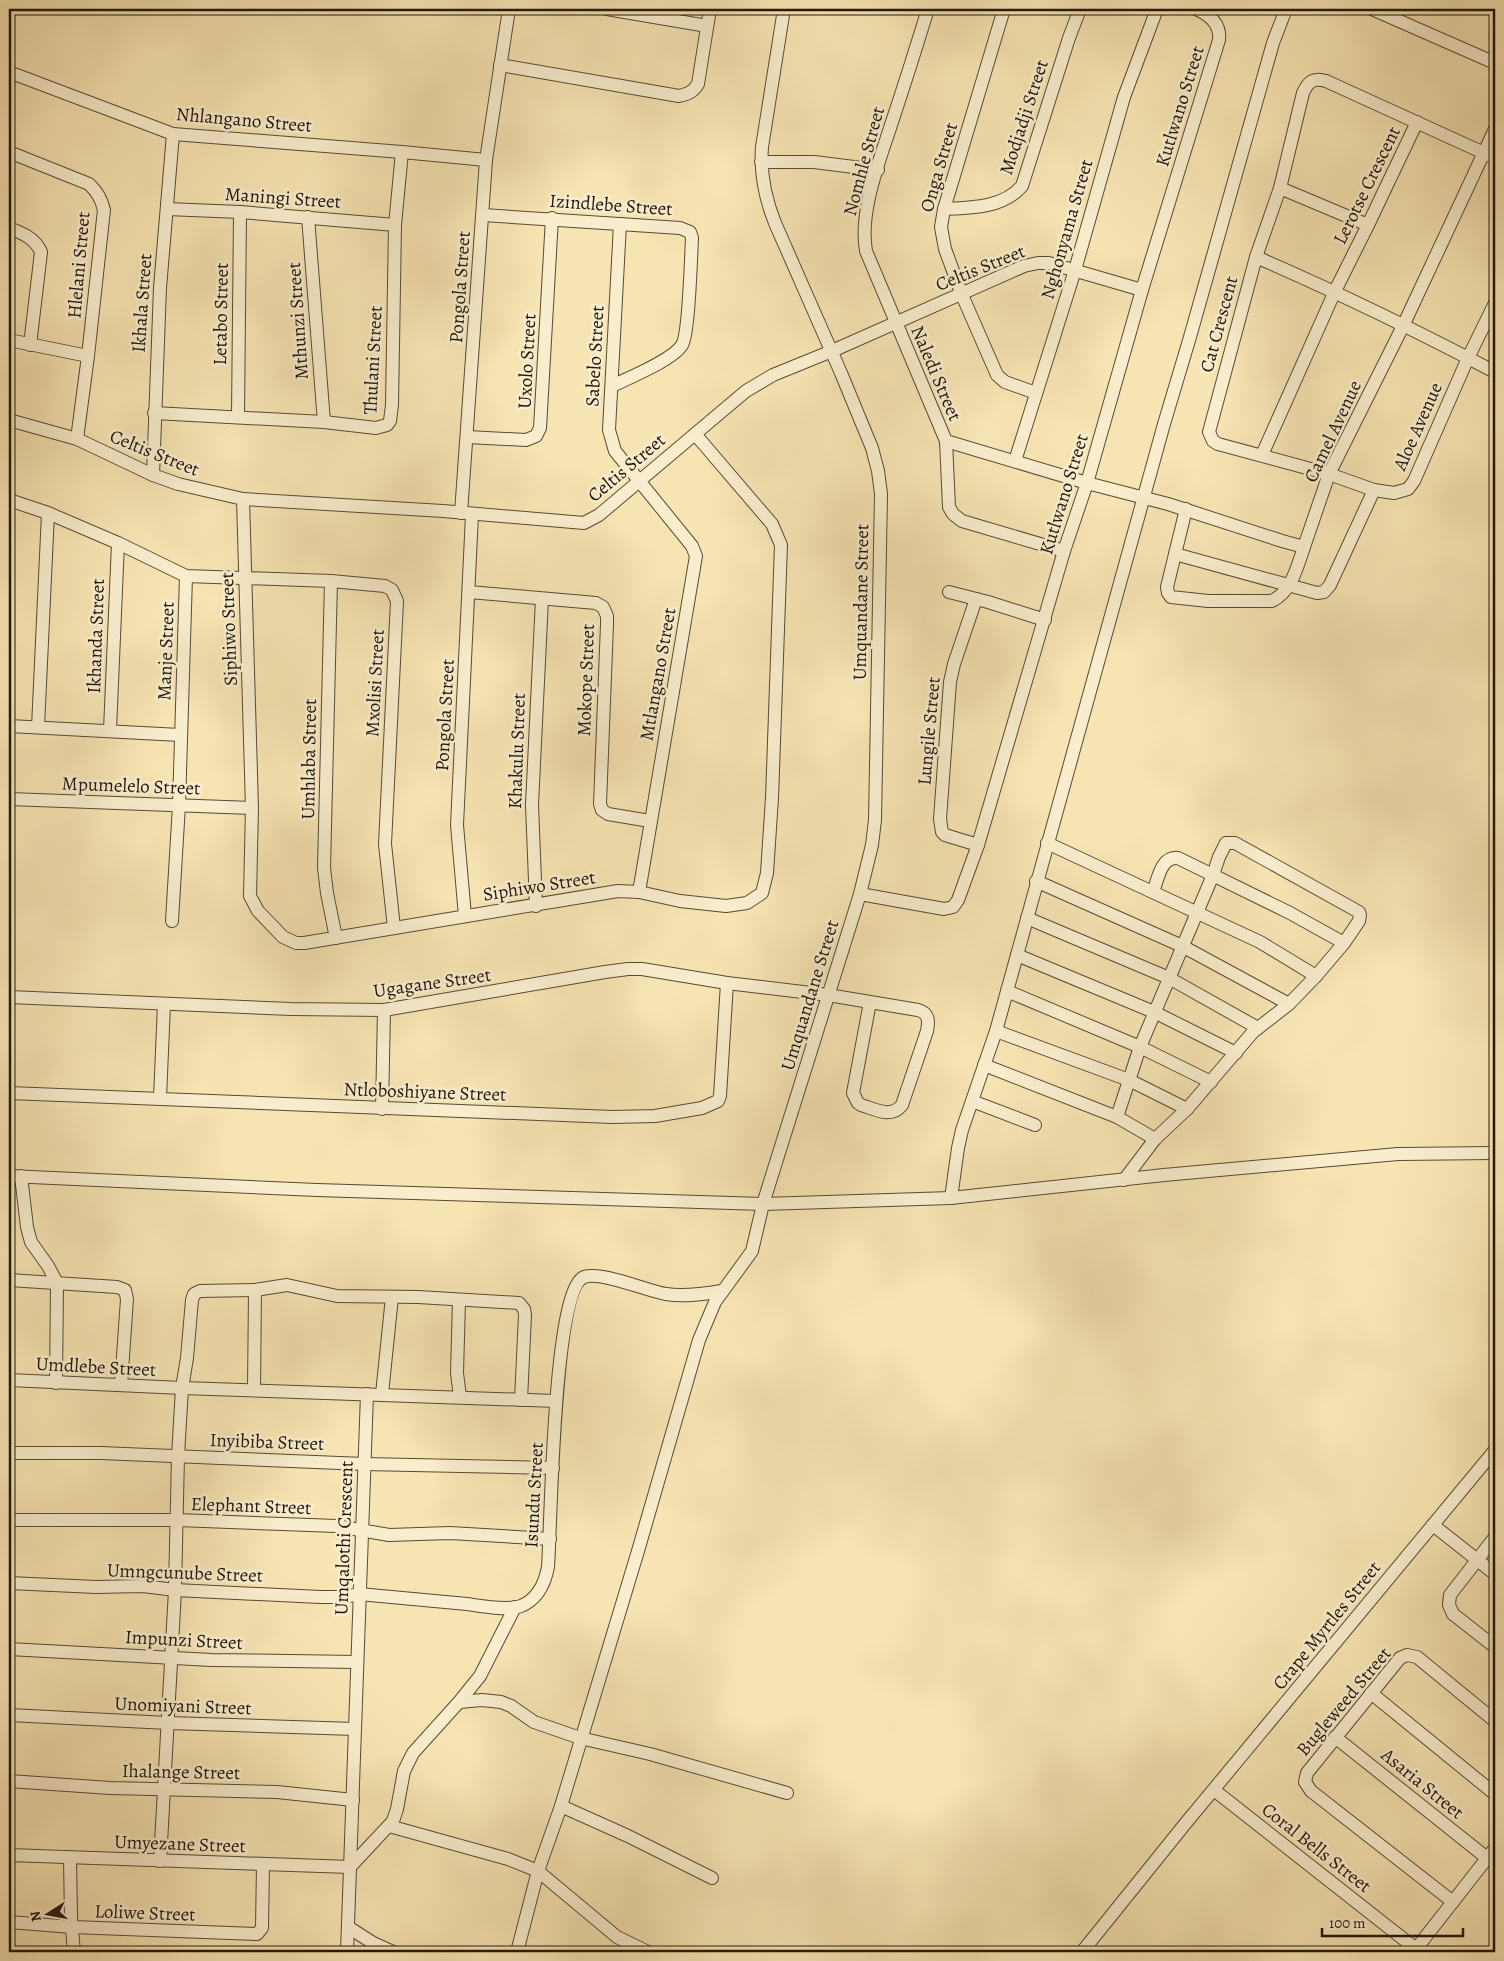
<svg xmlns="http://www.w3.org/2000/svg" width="1504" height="1961" font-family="Alegreya,serif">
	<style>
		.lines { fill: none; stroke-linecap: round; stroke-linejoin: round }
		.minor-casing { stroke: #574a36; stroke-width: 14 }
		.minor { stroke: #f9edcd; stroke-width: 12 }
		.labels { text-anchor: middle; stroke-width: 5; stroke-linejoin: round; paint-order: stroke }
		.street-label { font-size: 19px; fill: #22160c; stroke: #f9edcd }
	</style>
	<rect width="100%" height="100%" fill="#f6e4b2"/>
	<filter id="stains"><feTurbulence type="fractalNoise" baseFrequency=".004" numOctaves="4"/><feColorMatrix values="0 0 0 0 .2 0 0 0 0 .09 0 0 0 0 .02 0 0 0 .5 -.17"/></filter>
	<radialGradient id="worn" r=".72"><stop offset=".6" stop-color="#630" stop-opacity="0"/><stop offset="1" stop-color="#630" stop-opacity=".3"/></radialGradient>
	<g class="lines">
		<defs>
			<g id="minor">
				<path d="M607,9l100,17"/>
				<path d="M928,9c-12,39 -24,77 -37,116 -12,37 -32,87 -25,126l80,190 141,42 81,21 114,37 22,6 25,-73 74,-148 92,-197"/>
				<path d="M1004,9l-60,200 -3,18 4,22 17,46 35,80 8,7 31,11"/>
				<path d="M1372,9l123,54"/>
				<path d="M500,65l179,31c9,-2 14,-4 19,-12l12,-75"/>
				<path d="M9,72l164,62 229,18 84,8"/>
				<path d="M9,152l80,32c8,8 12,14 15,26l-16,146 -11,83"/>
				<path d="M761,162h53l64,8"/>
				<path d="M1280,188l88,37"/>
				<path d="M167,209l73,3 155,13"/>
				<path d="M944,209c27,-1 59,-1 78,-23l47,-148 11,-29"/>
				<path d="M483,215l197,13 10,4 2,6c-1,18 -3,96 -10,107 -9,15 -54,33 -70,41"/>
				<path d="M308,217l16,205"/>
				<path d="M620,224l-10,187 -1,19 6,21 77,95 4,10 -57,336"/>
				<path d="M9,228c13,5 26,10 32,24l-11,93"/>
				<path d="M1256,257l24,-69 23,-95c5,-11 10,-16 23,-12l169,77"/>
				<path d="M1495,303l-27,55 -54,123 -6,8 -14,4 -20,-3 -45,-16 -111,-30 -5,-3 -4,-9 47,-175c81,35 161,74 239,115"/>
				<path d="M9,340l79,16"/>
				<path d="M154,413l170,9 52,6 11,-3 3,-4 2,-16 3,-180 7,-73"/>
				<path d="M238,416l2,-204"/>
				<path d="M9,420l68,19 76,36 25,9 65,15 200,12 141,12 15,-8 147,-124 27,-16 59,-24 192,-85 14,-3h11l93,27"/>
				<path d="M467,437l59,3 10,-4 4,-8 12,-210"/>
				<path d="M946,441l3,66 4,7 9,7 102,30"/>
				<path d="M1262,455l73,-164 33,-66 49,-103"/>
				<path d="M1015,461l60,-191 49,-173 33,-88"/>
				<path d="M153,475l7,-187 13,-154"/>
				<path d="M243,499l9,309 -2,88 8,15 25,26 13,6h8l314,-52 21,1 41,9 46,5 21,-3 15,-10 5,-20 5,-75 9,-253 -9,-21 -77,-90"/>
				<path d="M9,500l39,13 70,30 68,33 145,5 54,5 7,4 5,11 -12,243 9,84"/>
				<path d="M1186,509l-19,78 1,6 3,4 37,4h64c20,-10 25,-34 32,-54"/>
				<path d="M461,513l25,-353 23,-151"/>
				<path d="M1175,554l142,39 7,-1 6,-7 44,-95"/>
				<path d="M331,581l-7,287 3,25 9,45"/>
				<path d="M469,592l127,11 7,4 4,9v8l-7,180 2,6 6,4 42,7"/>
				<path d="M949,592l39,10 57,18"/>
				<path d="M976,599l-22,65 -4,18 -10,137 2,13 3,3 33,10"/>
				<path d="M9,726l171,9"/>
				<path d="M38,727l10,-214"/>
				<path d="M110,730l8,-187"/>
				<path d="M9,799l243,9"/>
				<path d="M1047,843l213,99 56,34"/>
				<path d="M1036,881l146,65 107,58"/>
				<path d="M1153,892c5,-13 8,-36 25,-34l112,55 54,30"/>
				<path d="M860,894l84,15 9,-2 5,-7 20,-55 86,-294 23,-68 55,-193 77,-250c2,-16 -9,-25 -23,-31"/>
				<path d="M536,906l-4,-101 10,-206"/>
				<path d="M465,916l-8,-91 15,-310"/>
				<path d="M1027,918l142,60 89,50"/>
				<path d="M172,921l7,-116 7,-229"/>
				<path d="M1017,955l137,57 82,41"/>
				<path d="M1007,991l133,56 71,35"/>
				<path d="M9,997l282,12 93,1 221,-38 23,-3h14l85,14 101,12 90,15c11,3 11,11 9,21l-25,74c-11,14 -27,4 -41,0l-3,-2 -5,-10 17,-91"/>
				<path d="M996,1031l133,49 58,29"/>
				<path d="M984,1065l133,52 38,22"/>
				<path d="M9,1093l603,24 43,-1 47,-8 16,-7 2,-5 7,-113"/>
				<path d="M160,1098l4,-94"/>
				<path d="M972,1101l63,24"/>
				<path d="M382,1109l2,-99"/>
				<path d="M1117,1117l23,-70 73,-172 6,-18 7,-14h9l124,69 1,3 -1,6 -15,22 -28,33 -27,28 -36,28 -66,77 -32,30 -31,41"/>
				<path d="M9,1176l308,14 446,14 188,-6 213,-23 234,-21 97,-1"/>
				<path d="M21,1176l6,51 4,15 17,24 9,17 -1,100"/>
				<path d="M951,1198l7,-50 4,-18 34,-99 168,-607 26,-87 83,-294 13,-34"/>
				<path d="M9,1280l108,7 8,3 2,9 -6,86"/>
				<path d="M459,1301l-2,72 3,24"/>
				<path d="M9,1380l173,8 374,13"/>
				<path d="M254,1390l1,-100 32,-5 50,11 81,1 101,6 5,6 1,6 -4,85"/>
				<path d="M382,1394l10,-97"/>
				<path d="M9,1453h92l263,11 189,4"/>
				<path d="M9,1520h168l160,6 52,9 61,-2 100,6"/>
				<path d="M1433,1525l62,49"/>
				<path d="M1495,1537l-45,58 -1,10 4,9 42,33"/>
				<path d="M9,1583l87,4 47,-1 32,4 145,7h24l15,-3c36,3 72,7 108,10 14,2 40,7 54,2 17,-7 24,-23 27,-39 3,-40 5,-278 36,-290 18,-6 63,14 82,17 18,3 38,0 56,-3"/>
				<path d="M9,1649l202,11 146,2"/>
				<path d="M1371,1693l124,101"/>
				<path d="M459,1702l23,-2 19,2 10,4 23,16 46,16 70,16 137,39"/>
				<path d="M9,1715l159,8 187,6"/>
				<path d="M1335,1737l152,121"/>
				<path d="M9,1781l101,7 167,4 76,8"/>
				<path d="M1214,1790l206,162"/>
				<path d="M561,1806l67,30 84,42"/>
				<path d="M389,1826l119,33 30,12 79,66 31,15"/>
				<path d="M9,1855l341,12"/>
				<path d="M70,1858l1,60 3,34"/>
				<path d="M160,1861l15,-271 3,-134 4,-68 5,-30 5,-58 2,-6 6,-3 55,-1"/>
				<path d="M350,1867l43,-46 4,-12 7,-38 9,-18 46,-51 21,-26 35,-69"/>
				<path d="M1453,1902l-142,-111 -6,-9 2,-9 93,-115 7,-3 10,2 78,64"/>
				<path d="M9,1922l63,5 185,7 5,-6 1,-63"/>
				<path d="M348,1927l25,16 20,9"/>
				<path d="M1416,1949l79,-101"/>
				<path d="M347,1952l20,-558"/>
				<path d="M517,1952l21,-81 23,-65 77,-255 61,-211 16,-38 37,-51 11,-47 97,-310 12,-49 3,-25 6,-326 -3,-23 -6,-23 -31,-75 -66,-150c-10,-25 -15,-49 -13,-76l22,-138"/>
				<path d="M1082,1952l103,-128 310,-374"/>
			</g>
		</defs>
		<use href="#minor" class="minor-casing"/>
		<use href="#minor" class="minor"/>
	</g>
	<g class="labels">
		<g class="street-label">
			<text transform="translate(1179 106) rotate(-73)" y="7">Kutlwano Street</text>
			<text transform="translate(1023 117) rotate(-72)" y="7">Modjadji Street</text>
			<text transform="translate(244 119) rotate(5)" y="7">Nhlangano Street</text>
			<text transform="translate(863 161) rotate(-75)" y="7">Nomhle Street</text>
			<text transform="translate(938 167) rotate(-74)" y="7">Onga Street</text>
			<text transform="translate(1366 185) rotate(-64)" y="7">Lerotse Crescent</text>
			<text transform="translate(283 197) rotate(4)" y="7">Maningi Street</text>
			<text transform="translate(611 204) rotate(4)" y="7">Izindlebe Street</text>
			<text transform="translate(1066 229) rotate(-74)" y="7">Nghonyama Street</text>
			<text transform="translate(78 265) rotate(-85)" y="7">Hlelani Street</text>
			<text transform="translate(980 267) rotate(-22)" y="7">Celtis Street</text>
			<text transform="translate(459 287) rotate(-86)" y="7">Pongola Street</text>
			<text transform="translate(141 303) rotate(-86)" y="7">Ikhala Street</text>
			<text transform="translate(220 314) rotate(-89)" y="7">Letabo Street</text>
			<text transform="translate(297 321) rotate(-94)" y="7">Mthunzi Street</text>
			<text transform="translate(1218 324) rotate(-75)" y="7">Cat Crescent</text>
			<text transform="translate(594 356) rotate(-87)" y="7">Sabelo Street</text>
			<text transform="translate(372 360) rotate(-87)" y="7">Thulani Street</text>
			<text transform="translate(526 361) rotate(-87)" y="7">Uxolo Street</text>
			<text transform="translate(937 373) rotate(67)" y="7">Naledi Street</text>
			<text transform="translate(1417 426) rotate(-66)" y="7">Aloe Avenue</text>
			<text transform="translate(1332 431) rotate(-65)" y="7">Camel Avenue</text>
			<text transform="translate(155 452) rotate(22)" y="7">Celtis Street</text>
			<text transform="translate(626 467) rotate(-40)" y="7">Celtis Street</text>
			<text transform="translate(1063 494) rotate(-73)" y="7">Kutlwano Street</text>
			<text transform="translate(860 602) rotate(-89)" y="7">Umquandane Street</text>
			<text transform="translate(228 629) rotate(-92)" y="7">Siphiwo Street</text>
			<text transform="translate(95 636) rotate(-88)" y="7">Ikhanda Street</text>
			<text transform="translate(165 651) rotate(-88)" y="7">Manje Street</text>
			<text transform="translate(657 674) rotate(-80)" y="7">Mtlangano Street</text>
			<text transform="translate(585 680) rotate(-88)" y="7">Mokope Street</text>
			<text transform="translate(374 683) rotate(-87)" y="7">Mxolisi Street</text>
			<text transform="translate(444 715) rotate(-87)" y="7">Pongola Street</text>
			<text transform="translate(928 731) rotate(-85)" y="7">Lungile Street</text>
			<text transform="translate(516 751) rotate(-88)" y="7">Khakulu Street</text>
			<text transform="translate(308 759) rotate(-89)" y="7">Umhlaba Street</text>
			<text transform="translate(131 785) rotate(2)" y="7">Mpumelelo Street</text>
			<text transform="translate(539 885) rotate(-9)" y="7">Siphiwo Street</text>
			<text transform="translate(432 982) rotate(-8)" y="7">Ugagane Street</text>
			<text transform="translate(809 995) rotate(-73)" y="7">Umquandane Street</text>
			<text transform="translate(425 1091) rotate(2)" y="7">Ntloboshiyane Street</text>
			<text transform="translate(96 1366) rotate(3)" y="7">Umdlebe Street</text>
			<text transform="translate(267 1441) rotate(2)" y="7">Inyibiba Street</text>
			<text transform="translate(533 1495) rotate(-87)" y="7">Isundu Street</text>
			<text transform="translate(251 1505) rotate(2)" y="7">Elephant Street</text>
			<text transform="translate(343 1538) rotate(-88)" y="7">Umqalothi Crescent</text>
			<text transform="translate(185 1572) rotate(2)" y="7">Umngcunube Street</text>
			<text transform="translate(1326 1625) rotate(-51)" y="7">Crape Myrtles Street</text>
			<text transform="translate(184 1639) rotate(3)" y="7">Impunzi Street</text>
			<text transform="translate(1343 1701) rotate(-50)" y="7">Bugleweed Street</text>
			<text transform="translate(183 1705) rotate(2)" y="7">Unomiyani Street</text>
			<text transform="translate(181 1771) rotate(1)" y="7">Ihalange Street</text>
			<text transform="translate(1423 1783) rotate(39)" y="7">Asaria Street</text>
			<text transform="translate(180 1843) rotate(2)" y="7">Umyezane Street</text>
			<text transform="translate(1317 1847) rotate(38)" y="7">Coral Bells Street</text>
			<text transform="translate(145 1912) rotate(2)" y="7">Loliwe Street</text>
		</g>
	</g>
	<rect width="1504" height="1961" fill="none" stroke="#f6e4b2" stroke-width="30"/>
	<rect x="10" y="10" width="1484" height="1941" fill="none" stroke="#22160c" stroke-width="2.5"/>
	<rect x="15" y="15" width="1474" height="1931" fill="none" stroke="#22160c"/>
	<g transform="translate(48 1914) rotate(259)" stroke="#f9edcd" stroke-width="4" paint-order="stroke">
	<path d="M0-4L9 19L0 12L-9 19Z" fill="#22160c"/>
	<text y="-8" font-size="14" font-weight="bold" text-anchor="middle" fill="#22160c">N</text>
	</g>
	<path d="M1322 1928v8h141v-8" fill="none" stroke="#22160c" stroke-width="2.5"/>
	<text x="1329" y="1928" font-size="15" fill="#22160c" stroke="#f9edcd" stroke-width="4" paint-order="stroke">100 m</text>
	<rect width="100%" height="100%" filter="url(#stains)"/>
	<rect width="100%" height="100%" fill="url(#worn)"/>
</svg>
